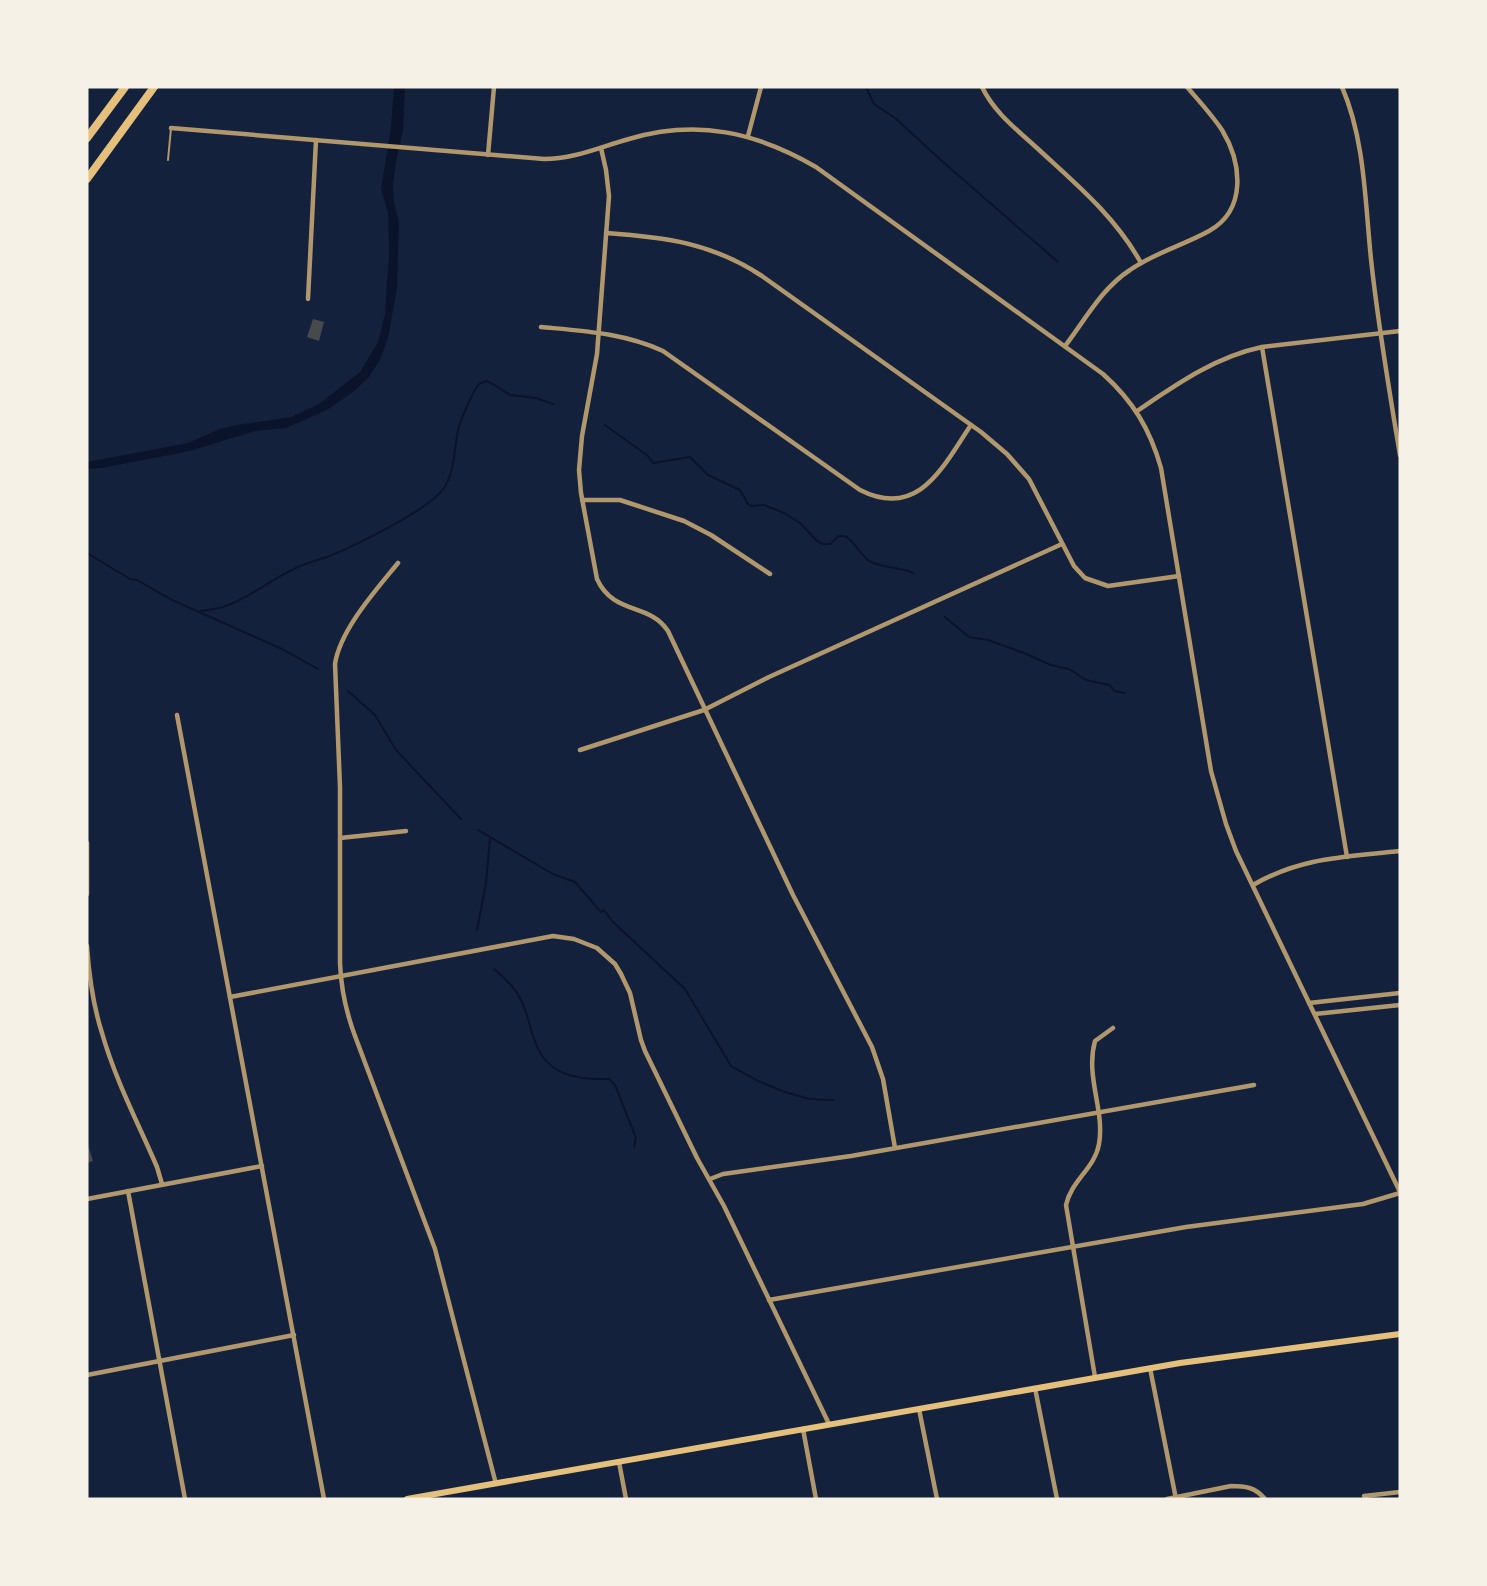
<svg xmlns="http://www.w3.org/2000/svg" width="1487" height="1586" font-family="'Asap Condensed',sans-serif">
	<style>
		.water { fill: #0b132b }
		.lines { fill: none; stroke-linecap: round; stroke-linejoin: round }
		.stream { stroke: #0b132b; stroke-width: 2 }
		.building { fill: #48494c }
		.service { stroke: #b1986c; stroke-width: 2 }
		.minor { stroke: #b1986c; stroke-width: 4.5 }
		.secondary { stroke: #e5c07b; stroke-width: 6 }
		.motorway { stroke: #e5c07b; stroke-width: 8 }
	</style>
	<rect width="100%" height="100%" fill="#14213d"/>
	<path class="water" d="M394,87h11l-2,44 -7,30 -3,24 1,18 5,19 -2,67 -9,49 -8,22 -12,18 -15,14 -26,18 -41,18 -31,3 -65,20 -88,17 -15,1v-7l101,-19 32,-14 17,-4 54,-8 28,-13 41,-32 18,-30 7,-28 4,-61 -1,-40 -7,-24 10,-62z"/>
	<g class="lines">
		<g class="stream">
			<path d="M866,87l8,17 21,14 48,44 115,100"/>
			<path d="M605,425l43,31 5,7 37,-6 18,18 32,15 8,14 3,2 13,-1 20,8 16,10 17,18 6,3h7l9,-8h6c11,6 15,20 26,26 13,6 29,5 42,11"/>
			<path d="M87,553l43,26 7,1 35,20 110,49 36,20"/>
			<path d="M200,611c7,-1 15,-2 23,-4 26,-8 48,-28 73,-39 11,-6 23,-8 34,-12 26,-11 99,-46 114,-68 11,-17 10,-39 14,-58 3,-11 14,-37 21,-46l7,-3 5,2 19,12 26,3 17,6"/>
			<path d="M945,617l24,20 19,3 36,13 27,12 18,4 17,11 23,5 6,6 9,2"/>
			<path d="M348,691l27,24 21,35 65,69"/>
			<path d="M478,830l75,44 22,8 26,30 3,-2 9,12 72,67 46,77 27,15 24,10 27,8 25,1"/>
			<path d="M477,930l9,-47 4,-45"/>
			<path d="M494,969c10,9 21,18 27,31 7,14 9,30 15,44 12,32 43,36 73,35l6,6 21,53 -2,9"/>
		</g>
	</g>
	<g class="building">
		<path d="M313,319l11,3 -5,19 -12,-4z"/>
		<path d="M87,1142l6,19 -6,2z"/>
	</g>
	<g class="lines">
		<path class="service" d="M168,160l3,-32"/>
		<g class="minor">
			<path d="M982,87c12,25 34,42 55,61 39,36 78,68 104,115"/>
			<path d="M1342,87c23,53 23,115 29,172 7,66 18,131 29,196"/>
			<path d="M171,128l373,31c30,0 56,-12 85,-20 68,-20 127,-7 187,28l287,207c30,27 47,55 58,94l50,303 15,53 10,27 164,341"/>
			<path d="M748,136l13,-49"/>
			<path d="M601,148l5,22 3,26 -12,158 -15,82 -3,34 2,23 16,86c17,37 52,23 71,52l125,264 79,152 11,32 12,69"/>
			<path d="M488,155l6,-68"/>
			<path d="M606,233c59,4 106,10 156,43l219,156 26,22 22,25 45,87 11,12 23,8 71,-10"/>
			<path d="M308,299l8,-159"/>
			<path d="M541,327c43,4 83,6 122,24l197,139c59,30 83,-24 111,-65"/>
			<path d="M1065,346c20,-26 37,-58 65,-76 24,-17 54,-25 79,-39 38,-21 33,-68 13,-101 -10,-15 -23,-29 -35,-43"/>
			<path d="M1262,347l85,510"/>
			<path d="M1137,411c40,-27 78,-54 125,-64l138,-16"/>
			<path d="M582,500h38l64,21 27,14 59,39"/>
			<path d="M398,563c-22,27 -58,67 -63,101l5,123v176c1,26 6,49 15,73l80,213 61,235"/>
			<path d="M177,715l147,784"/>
			<path d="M580,750l124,-40 65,-33 293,-133"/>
			<path d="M340,838l66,-7"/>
			<path d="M87,843v51"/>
			<path d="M1253,885c48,-28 93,-28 147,-34"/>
			<path d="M87,946c2,30 6,59 15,87 13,46 36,90 55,134l5,17"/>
			<path d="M230,997l323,-61 21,3 23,9 18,16 6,10 9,19 11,47 4,11 52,107 27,48 105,218"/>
			<path d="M1309,1003l91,-10"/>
			<path d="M1315,1014l85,-9"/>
			<path d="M710,1179l13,-5 128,-18 403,-71"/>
			<path d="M128,1191l57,308"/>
			<path d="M87,1199l175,-33"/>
			<path d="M769,1300l417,-73 177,-23 37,-11"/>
			<path d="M1150,1368l26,131"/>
			<path d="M87,1375l207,-40"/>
			<path d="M1095,1377l-29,-172c5,-24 29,-37 33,-61 6,-34 -14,-67 -4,-103l18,-13"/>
			<path d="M1035,1388l22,111"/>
			<path d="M919,1409l18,90"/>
			<path d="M803,1429l13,70"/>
			<path d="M619,1462l7,37"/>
			<path d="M1364,1496l36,-4"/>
			<path d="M1167,1499l64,-13c14,0 24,1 34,13"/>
		</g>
		<path class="secondary" d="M407,1499l773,-136 220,-29"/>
		<g class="motorway">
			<path d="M87,138l38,-51"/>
			<path d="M87,179l67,-92"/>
		</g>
	</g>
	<rect width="1487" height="1586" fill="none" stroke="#f6f1e7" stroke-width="177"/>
</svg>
